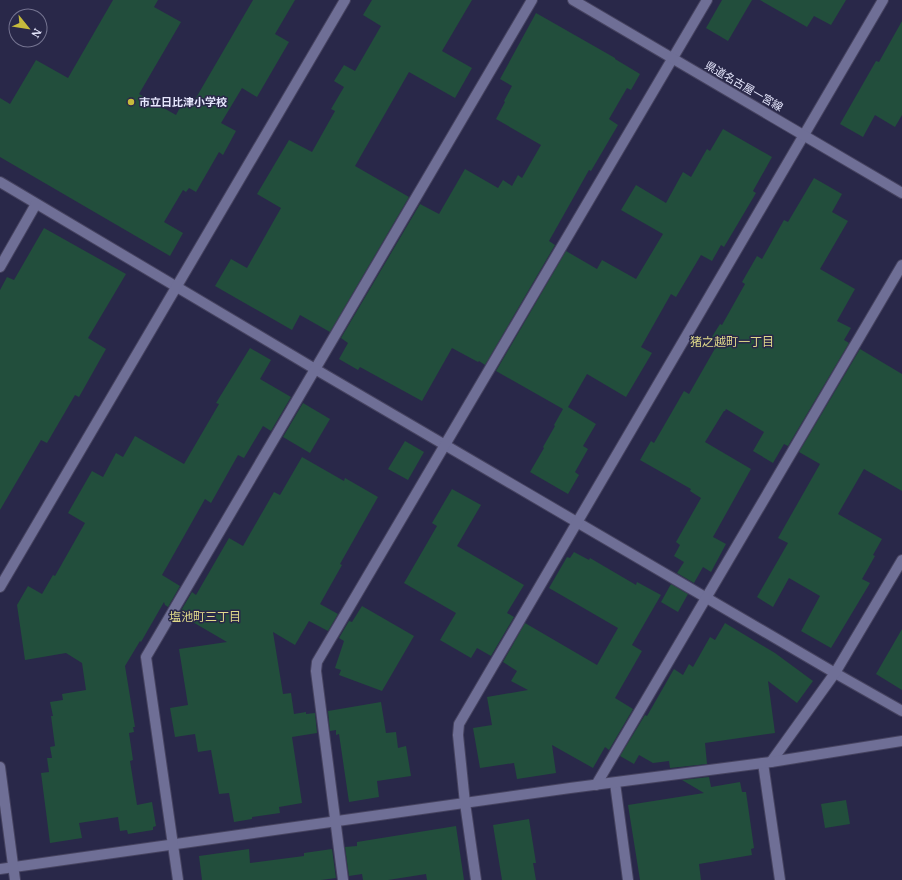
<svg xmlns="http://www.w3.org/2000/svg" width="902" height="880" font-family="'PT Serif','Noto Sans JP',serif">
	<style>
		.building { fill: #224e3c }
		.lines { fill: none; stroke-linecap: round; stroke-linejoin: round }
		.minor-casing { stroke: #464360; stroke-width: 12 }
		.tertiary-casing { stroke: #464360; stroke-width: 12 }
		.secondary-casing { stroke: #464360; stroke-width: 12 }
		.minor { stroke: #6f6f96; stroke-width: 10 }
		.tertiary { stroke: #6f6f96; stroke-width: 10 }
		.secondary { stroke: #6f6f96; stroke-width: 10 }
		.poi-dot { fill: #c7bb3c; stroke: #292849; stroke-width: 1.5 }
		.labels { text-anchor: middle; stroke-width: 3; stroke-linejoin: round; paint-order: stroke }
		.street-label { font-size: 11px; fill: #e6e7fd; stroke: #292849 }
		.poi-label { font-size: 11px; font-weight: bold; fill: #e6e7fd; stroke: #292849; text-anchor: start }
		.neighbourhood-label { font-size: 12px; fill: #e0d98a; stroke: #292849 }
	</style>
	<rect width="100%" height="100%" fill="#292849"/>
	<g class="building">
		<path d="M113,0h45l-4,7 27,15 -42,72 37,21 9,-17 8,5 60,-103h42l-20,34 14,8 -32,55 -15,-9 -21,35 15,8 -13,24 -4,-3 -23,40 -7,-4 -3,4 -3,-2 -19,32 19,11 -13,23 -170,-99v-59l10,6 26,-44 32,18z"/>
		<path d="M372,0h100l-30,51 30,17 -17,30 -46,-26 -54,94 54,31 -79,135 -30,-17 -8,15 -77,-44 16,-27 16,9 34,-60 -24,-14 32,-54 23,12 23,-41 -4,-2 13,-22 -10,-6 10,-16 11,6 26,-45 -18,-11z"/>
		<path d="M722,0h30l-24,41 -22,-13z"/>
		<path d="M760,0h86l-15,25 -17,-9 -7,11z"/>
		<path d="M536,13l79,45v1l25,15 -9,16 -4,-2 -18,31 9,6 -27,46 -2,-1 -40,71 6,4 -70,120 -6,-4 -1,1 -26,-14 -30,53 -62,-34 -2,3 -19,-11 9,-16 -7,-5 79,-134 19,10 26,-45 33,19 5,-8 9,6 6,-11 4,3 19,-33 -45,-26 9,-17 -1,-1 8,-15 -12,-7z"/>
		<path d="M902,21v94l-7,12 -20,-12 -12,22 -23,-13 36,-63 3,1z"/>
		<path d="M723,129l49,28 -19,34 3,2 -32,54 -3,-2 -9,16 -11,-6 -25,42 -5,-3 -30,53 11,6 -26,44 -39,-23 -19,33 28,17 -13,22 5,3 -13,23 4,3 -11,19 -38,-22 14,-24 -1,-1 12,-21 -1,-1 9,-16 -67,-38 70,-120 31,18 5,-9 34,19 27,-45 -42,-24 15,-25 30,18 17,-31 8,5 16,-28 3,2z"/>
		<path d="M814,178l28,16 -10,18 16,9 -28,48 35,20 -18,32 14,7 -7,12 5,3 -61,103 -4,-2 -11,19 -20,-12 11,-19 -38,-23 -1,2h-1l-19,31 46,27 -38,68 13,7 -15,28 -8,-5 -9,16 -17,-10 7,-11 -10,-6 6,-11 -4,-3 25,-44 -11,-7 1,-2 -51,-29 11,-19 3,2 30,-52 5,3 28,-49 -7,-5 10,-16 2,1 23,-41 -3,-2 15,-26 5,3 22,-39 4,2z"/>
		<path d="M44,228l82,46 -38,64 18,11 -27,48 -4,-2 -28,48 -6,-3 -41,70v-220l7,-13 7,3z"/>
		<path d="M250,348l21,12 -11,19 31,18 -20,34 -8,-5 -19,32 -6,-3 -27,48 -6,-4 -43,76 18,11 -12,21 -3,-2 -1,-3 -23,40 -1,-1 -15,25 10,61h-2l1,5 -5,1 4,27 -3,1 7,44 15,-3 4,24 -3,1v3l-25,4 -1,-4 -7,1 -2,-14 -39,6 3,15 -32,5 -9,-70 8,-1 -2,-14h5l-2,-11 5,-1 -4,-30h2l-3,-14 13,-2 -1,-6 24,-4 -4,-27 -16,-10 -41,7 -8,-55 11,-19 14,8 11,-19 2,1 30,-53 -17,-10 24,-42 11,6 13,-24 7,4 12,-21 49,28 35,-60 -3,-1z"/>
		<path d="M860,349l42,25v117l-38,-22 -26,45 44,25 -9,16 2,1 -13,23 8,4 -39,65 -30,-17 19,-35 -31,-18 -16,29 -16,-10 31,-54 -10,-5 42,-74 -21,-12z"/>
		<path d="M303,403l27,16 -20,34 -27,-16z"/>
		<path d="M405,441l19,11 -16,28 -20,-11z"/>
		<path d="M302,457l42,24 1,-3 33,19 -38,67 2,1 -22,39 18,10 -10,17 -19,-10 -14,24 -22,-13 10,62 8,-1 3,21 12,-2v2l9,-1 2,20 -25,4 10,66 -23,4 1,6 -28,4v2l-18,3 -5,-29 -10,1 -8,-44 -13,2 -3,-18 -20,3 -5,-29 18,-3 -9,-56 48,-7 -48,-28 13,-22 4,3 33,-57 14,8 31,-54 6,3z"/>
		<path d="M452,489l29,16 -24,41 67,39 -17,28 7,4 -23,39 -14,-8 -6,10 -31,-18 16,-27 -52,-30 33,-57 -5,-3z"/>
		<path d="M574,552l15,8 1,-2 46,27 1,-3 24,13 -29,50 10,6 -27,47 18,11 -24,41 -4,-3 -12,21 -41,-23 4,28 -39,6 -3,-16 -34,5 -7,-40 19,-3 -5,-28 41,-7 -17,-9 6,-10 -14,-9 22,-39 72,42 21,-37 -69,-40 18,-31 3,1z"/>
		<path d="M671,584l17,10 -10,18 -17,-10z"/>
		<path d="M362,606l52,30 -32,55 -43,-16 2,-5 -6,-2 9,-27 -5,-3 10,-17 3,1z"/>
		<path d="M725,623l50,30 38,28 -16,22 -29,-22 7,52 -70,10 2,21 -37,4 -1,-7 -16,2 -14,-8 -5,9 -14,-8 25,-41 2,1 27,-47 9,6 6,-11 4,3 17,-30 5,3z"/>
		<path d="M902,629v61l-26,-16z"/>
		<path d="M381,702l5,31 10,-1 2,16 8,-2 5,30 -34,5 2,16 -30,5 -10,-68 -3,1v-5l-6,1 -2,-20z"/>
		<path d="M709,777l2,10 29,-5 2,10h4l8,56 -3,1 1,6 -53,9 2,16h-61l-12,-75 76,-12 -22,-13z"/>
		<path d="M846,800l4,24 -25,4 -4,-24z"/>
		<path d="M529,819l7,44h-3l3,17h-34l-9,-55z"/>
		<path d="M456,826l8,54h-37l-1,-6 -38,6h-25l-1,-6 -13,2 -4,-29 12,-1v-4z"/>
		<path d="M249,849l1,14 54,-7v-3l28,-4 4,29 -15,2h-119l-3,-24z"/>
	</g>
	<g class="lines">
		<defs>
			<g id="minor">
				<path d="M0,182l315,187 520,304 67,38"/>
				<path d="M0,267l36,-63"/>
				<path d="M771,762l64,-89 67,-113"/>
				<path d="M763,763l17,117"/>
				<path d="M615,783l13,97"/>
				<path d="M596,785l306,-520"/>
				<path d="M0,869l570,-81 201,-26 131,-21"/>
				<path d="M178,880l-32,-223 386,-657"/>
				<path d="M343,880l-27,-209 1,-9 390,-662"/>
				<path d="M476,880l-11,-77 -7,-68 1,-11 424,-724"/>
			</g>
			<g id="tertiary">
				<path d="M0,587l345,-587"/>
				<path d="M0,767l15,113"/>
			</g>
			<path id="secondary" d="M573,0l329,193"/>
		</defs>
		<use href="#minor" class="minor-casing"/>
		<use href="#tertiary" class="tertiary-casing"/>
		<use href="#secondary" class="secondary-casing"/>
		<use href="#minor" class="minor"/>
		<use href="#tertiary" class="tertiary"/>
		<use href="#secondary" class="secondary"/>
	</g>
	<circle class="poi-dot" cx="131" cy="102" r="4"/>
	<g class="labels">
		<g class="street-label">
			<text transform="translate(744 86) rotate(30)" y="4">県道名古屋一宮線</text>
		</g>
		<g class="poi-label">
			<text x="139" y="106">市立日比津小学校</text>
		</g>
		<g class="neighbourhood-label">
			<text x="732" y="346">猪之越町一丁目</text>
			<text x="205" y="621">塩池町三丁目</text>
		</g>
	</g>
	<g transform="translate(28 28) rotate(120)"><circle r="19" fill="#292849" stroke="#757491"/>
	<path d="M0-3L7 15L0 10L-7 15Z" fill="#c7bb3c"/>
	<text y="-6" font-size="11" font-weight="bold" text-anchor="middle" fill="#e6e7fd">N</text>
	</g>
</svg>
